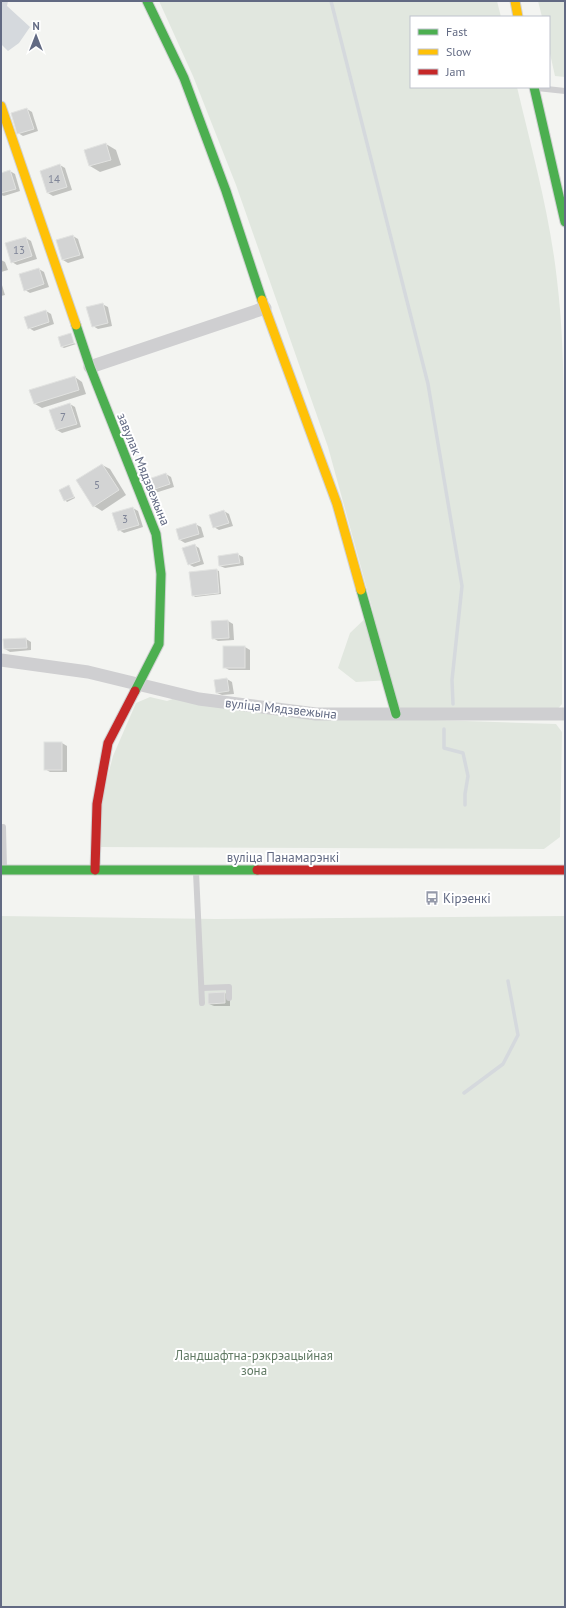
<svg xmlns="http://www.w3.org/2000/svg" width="566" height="1608" font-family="'PT Sans',sans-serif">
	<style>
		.green { fill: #e1e7df }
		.water { fill: #d5d9dd }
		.shadow { fill: #0003 }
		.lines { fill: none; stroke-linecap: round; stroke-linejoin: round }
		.stream { stroke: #d5d9dd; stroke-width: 3.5 }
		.building { fill: #d3d4d4; stroke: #e2e3e1 }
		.fast-casing { stroke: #d0d1d2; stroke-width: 11 }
		.slow-casing { stroke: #d0d1d2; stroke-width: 11 }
		.jam-casing { stroke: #d0d1d2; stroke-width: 11 }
		.lane { stroke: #cfcfd1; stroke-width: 6 }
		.street { stroke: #cfcfd1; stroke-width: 13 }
		.fast { stroke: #4caf50; stroke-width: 9 }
		.slow { stroke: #ffc107; stroke-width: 9 }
		.jam { stroke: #c62828; stroke-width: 9 }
		.labels { text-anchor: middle; stroke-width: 4; stroke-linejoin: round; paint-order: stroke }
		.number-label { font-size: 11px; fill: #7e8497 }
		.street-label { font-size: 13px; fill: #626a83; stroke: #fff }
		.poi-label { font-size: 13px; fill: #626a83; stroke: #fff; text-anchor: start }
		.park-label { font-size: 13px; fill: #617a64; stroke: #fff }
	</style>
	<rect width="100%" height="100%" fill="#f3f4f1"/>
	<g class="green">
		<path d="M159,1h338l4,16h-90v70h106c15,64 33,128 40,193 8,66 7,133 6,199 0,75 -1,150 -1,225l-7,8 -155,-2 -9,-30 -35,2 -18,-14 12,-35 23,-22 -45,-164 -92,-262 -43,-109z"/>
		<path d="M538,1h27v76l-10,-1 -6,-27v-32h-7z"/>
		<path d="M150,697l17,4 11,-4 138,19 240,8 6,8 -2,105 -16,12 -444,-2 1,-45 12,-46 23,-53z"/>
		<path d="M1,916l214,3 350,-3v691h-564z"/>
	</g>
	<path class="water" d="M1,1h7l-1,5 23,21 -11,16 -11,8 -7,-7z"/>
	<g class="shadow">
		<path d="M27,109l5,3 6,19 -15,5 -5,-3z"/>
		<path d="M106,144l10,6 5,15 -21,7 -10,-6z"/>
		<path d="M60,165l5,3 7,22 -19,6 -5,-3z"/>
		<path d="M10,171l5,3 5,17 -16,5 -3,-1v-21z"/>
		<path d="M73,236l5,3 6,19 -16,5 -5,-3z"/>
		<path d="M26,238l5,3 6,18 -20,6 -5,-3z"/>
		<path d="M1,260l4,2 3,8 -7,2z"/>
		<path d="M39,269l5,3 5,15 -19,6 -5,-3z"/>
		<path d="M1,282l4,13 -4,1z"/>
		<path d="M102,304l6,3 4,19 -14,3 -5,-3z"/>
		<path d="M46,311l5,3 3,10 -20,7 -5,-3z"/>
		<path d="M59,338l17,6 -12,4 -2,-1z"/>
		<path d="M75,377l7,5 4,12 -44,14 -7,-4z"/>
		<path d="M70,404l5,3 6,20 -19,6 -5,-3 -6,-20z"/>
		<path d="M102,465l8,4 16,26 -24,16 -8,-5z"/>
		<path d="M166,474l5,3 3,10 -19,6 -5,-3z"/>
		<path d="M69,487l6,11 -8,4 -2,-2z"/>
		<path d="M133,508l5,3 5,16 -19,6 -5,-3z"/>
		<path d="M224,511l5,3 4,12 -14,4 -5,-3z"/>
		<path d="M195,524l6,3 3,10 -19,6 -5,-3z"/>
		<path d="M194,545l5,3 5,16 -10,3 -6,-3z"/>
		<path d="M237,554l6,3 1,8 -19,3 -5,-2z"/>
		<path d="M216,570l3,1 2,23 -26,3 -2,-2z"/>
		<path d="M228,621l5,3 1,16 -16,1 -5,-3z"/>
		<path d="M26,639l5,3v8l-21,2 -5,-3z"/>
		<path d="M245,647l5,3v20h-21l-5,-3z"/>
		<path d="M227,679l5,3 2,12 -12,1 -5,-2z"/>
		<path d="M62,743l5,3v26h-17l-5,-3z"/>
		<path d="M225,993l5,3v10h-16l-5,-2z"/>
	</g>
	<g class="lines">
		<g class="stream">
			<path d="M331,1l97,383 34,202 -10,94 1,24"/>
			<path d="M444,729v19l19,5 5,23 -3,18v11"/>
			<path d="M464,1093l39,-29 15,-29 -10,-54"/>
		</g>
	</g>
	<g class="building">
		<path d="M27,108l7,21 -17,5 -6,-21z"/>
		<path d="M106,143l5,17 -22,6 -5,-16z"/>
		<path d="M60,164l7,23 -20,6 -7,-22z"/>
		<path d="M10,170l6,19 -15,4v-20z"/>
		<path d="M73,235l7,20 -18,5 -6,-20z"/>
		<path d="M26,237l6,19 -21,7 -6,-20z"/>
		<path d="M39,268l5,16 -20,7 -5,-17z"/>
		<path d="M103,303l5,20 -16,4 -6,-20z"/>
		<path d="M46,310l3,12 -21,7 -4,-12z"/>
		<path d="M71,333l3,10 -13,4 -3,-10z"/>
		<path d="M75,376l4,14 -45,14 -5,-14z"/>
		<path d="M70,403l7,21 -21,6 -7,-20z"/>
		<path d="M102,464l17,26 -26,17 -17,-27z"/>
		<path d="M166,473l4,11 -21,7 -3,-11z"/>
		<path d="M69,485l5,12 -10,4 -5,-11z"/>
		<path d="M133,507l6,18 -21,6 -6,-18z"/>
		<path d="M224,510l5,13 -16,5 -4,-13z"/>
		<path d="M196,523l3,11 -20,6 -3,-11z"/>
		<path d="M195,544l5,17 -12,4 -6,-17z"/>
		<path d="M238,553l2,10 -21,3 -1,-10z"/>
		<path d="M217,569l2,24 -27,3 -3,-24z"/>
		<path d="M228,620l1,18 -17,1 -1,-18z"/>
		<path d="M26,638l1,10 -23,1 -1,-10z"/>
		<rect x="223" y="646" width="22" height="22"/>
		<path d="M227,678l2,13 -13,2 -2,-13z"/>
		<rect x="44" y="742" width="18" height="28"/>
		<path d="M225,992v11l-17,1v-11z"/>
	</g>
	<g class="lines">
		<defs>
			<g id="fast">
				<path d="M147,1l37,77 42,113 36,109"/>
				<path d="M534,87l31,135"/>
				<path d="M76,325l14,42 66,167 5,40 -2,70 -24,47"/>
				<path d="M361,590l35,124"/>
				<path d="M1,870h256"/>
			</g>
			<g id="slow">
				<path d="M515,1l3,16"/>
				<path d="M1,106l75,219"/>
				<path d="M262,300l75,204 24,86"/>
			</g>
			<g id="jam">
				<path d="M95,870l2,-66 11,-61 27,-52"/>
				<path d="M257,870h308"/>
			</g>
		</defs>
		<use href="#fast" class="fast-casing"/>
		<use href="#slow" class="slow-casing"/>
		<use href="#jam" class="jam-casing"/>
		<g class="lane">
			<path d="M537,88l28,3"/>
			<path d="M3,827l1,42"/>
			<path d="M196,872l6,131"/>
			<path d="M202,988l27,-1v11"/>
		</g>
		<g class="street">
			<path d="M90,367l175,-59"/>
			<path d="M1,660l87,12 111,27 117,15h249"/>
		</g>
		<use href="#fast" class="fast"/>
		<use href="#slow" class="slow"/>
		<use href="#jam" class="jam"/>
	</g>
	<defs>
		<symbol id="bus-bare" viewBox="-9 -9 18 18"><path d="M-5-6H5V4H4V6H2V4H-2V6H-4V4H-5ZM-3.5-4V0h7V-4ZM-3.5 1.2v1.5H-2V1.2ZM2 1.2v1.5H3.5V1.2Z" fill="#959aaa" stroke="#fff" stroke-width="2.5" paint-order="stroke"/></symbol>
	</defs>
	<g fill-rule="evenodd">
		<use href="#bus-bare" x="422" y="888" width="20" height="20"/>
	</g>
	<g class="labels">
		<g class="number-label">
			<text x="54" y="183">14</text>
			<text x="19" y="254">13</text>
			<text x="63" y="421">7</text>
			<text x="97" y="489">5</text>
			<text x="125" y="523">3</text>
		</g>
		<g class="street-label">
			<text transform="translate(144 469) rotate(68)" y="5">завулак Мядзвежына</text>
			<text transform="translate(281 708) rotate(6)" y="5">вуліца Мядзвежына</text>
			<text x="283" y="862">вуліца Панамарэнкі</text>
		</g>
		<g class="poi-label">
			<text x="443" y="903">Кірэенкі</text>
		</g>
		<g class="park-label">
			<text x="254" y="1360">Ландшафтна-рэкрэацыйная<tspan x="254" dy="15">зона</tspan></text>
		</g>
	</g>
	<rect width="566" height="1608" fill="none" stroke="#626a83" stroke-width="4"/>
	<rect x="410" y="16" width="140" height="72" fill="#ffffff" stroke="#c0c3cd"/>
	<rect x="418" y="29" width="20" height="6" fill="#4caf50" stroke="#c0c3cd"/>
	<text x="446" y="36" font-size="12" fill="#626a83">Fast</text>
	<rect x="418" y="49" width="20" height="6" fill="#ffc107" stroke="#c0c3cd"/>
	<text x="446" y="56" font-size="12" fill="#626a83">Slow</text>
	<rect x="418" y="69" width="20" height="6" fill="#c62828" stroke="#c0c3cd"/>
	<text x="446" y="76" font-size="12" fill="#626a83">Jam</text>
	<g transform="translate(36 36)" stroke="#ffffff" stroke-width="3" paint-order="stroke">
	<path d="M0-3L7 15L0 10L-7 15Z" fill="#626a83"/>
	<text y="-6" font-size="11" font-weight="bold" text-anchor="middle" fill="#626a83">N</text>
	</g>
</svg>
